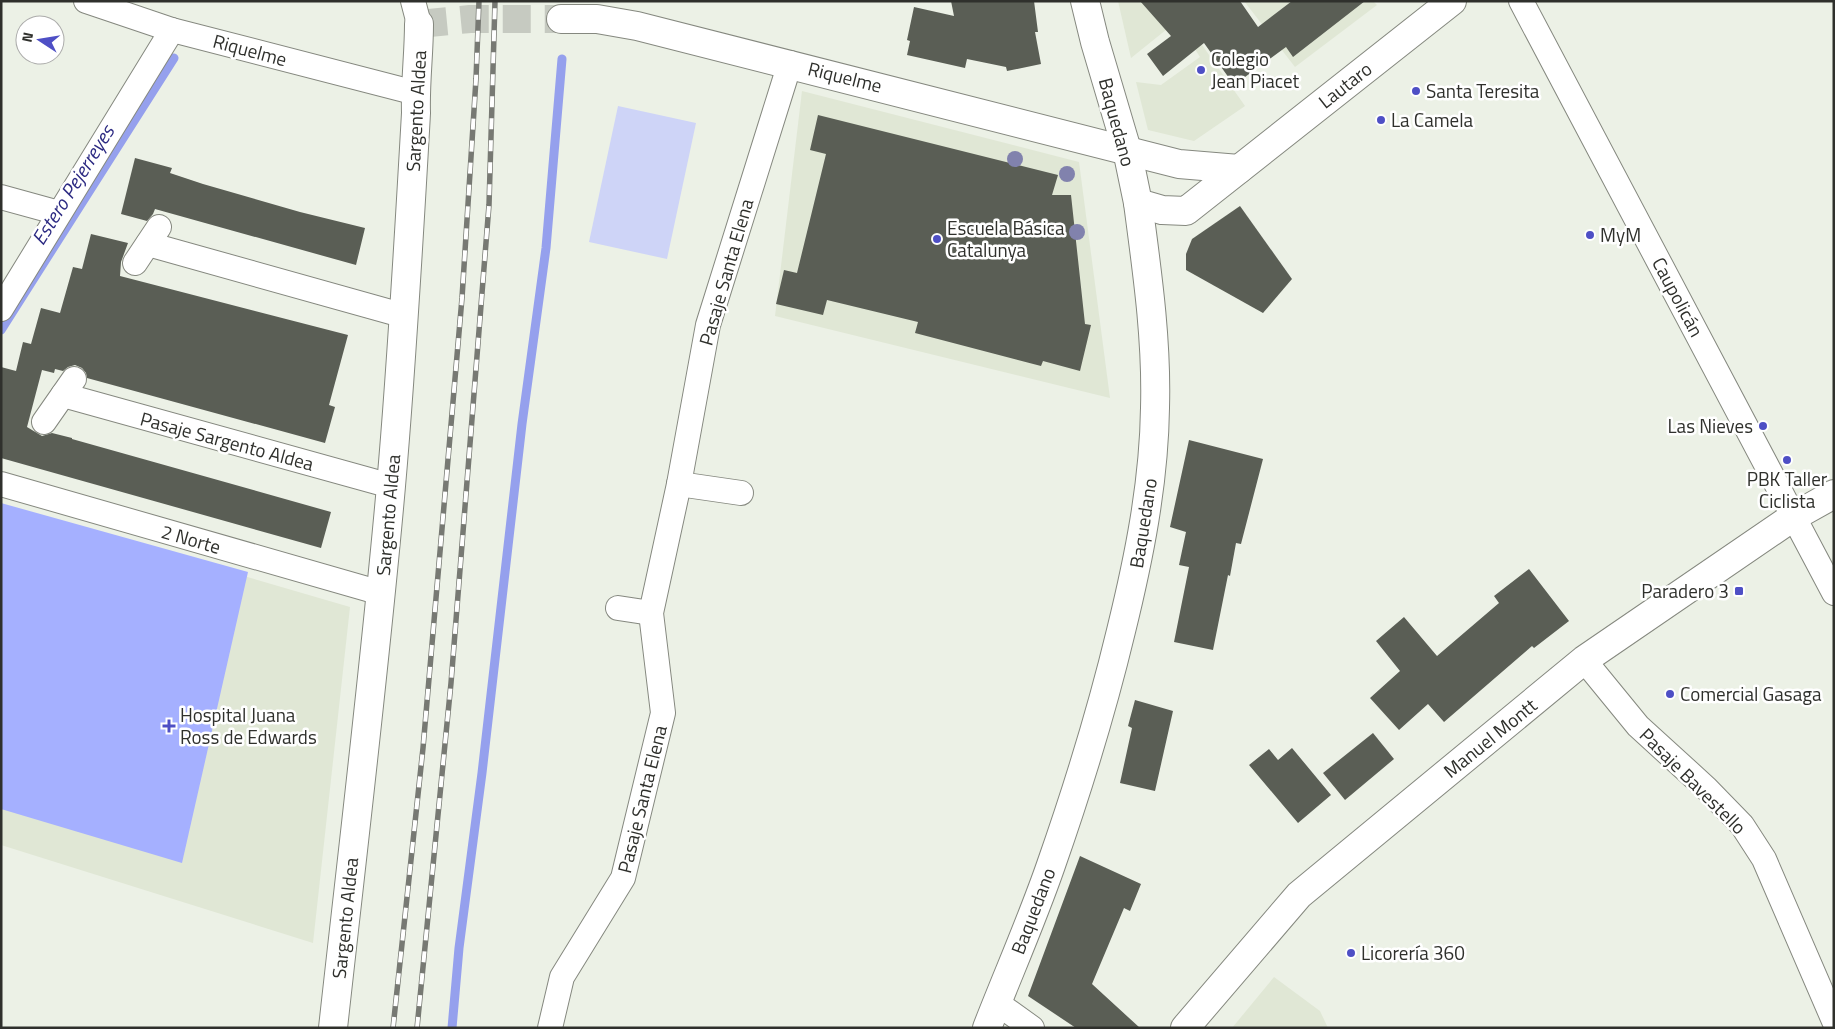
<svg xmlns="http://www.w3.org/2000/svg" width="1835" height="1029" font-family="'Titillium Web',sans-serif">
	<style>
		.built { fill: #e0e7d5 }
		.green { fill: #ced4f7 }
		.forest { fill: #a5b0ff }
		.lines { fill: none; stroke-linecap: round; stroke-linejoin: round }
		.stream { stroke: #95a0ed; stroke-width: 9 }
		.building { fill: #5a5e55 }
		.secondary-tunnel { stroke: #c6cac1; stroke-width: 28; stroke-dasharray: 28 14; stroke-linecap: butt }
		.minor-casing { stroke: #85887f; stroke-width: 26 }
		.tertiary-casing { stroke: #85887f; stroke-width: 30 }
		.secondary-casing { stroke: #85887f; stroke-width: 30 }
		.primary-casing { stroke: #85887f; stroke-width: 30 }
		.minor { stroke: #fff; stroke-width: 24 }
		.tertiary { stroke: #fff; stroke-width: 28 }
		.secondary { stroke: #fff; stroke-width: 28 }
		.primary { stroke: #fff; stroke-width: 28 }
		.rail-casing { stroke: #777973; stroke-width: 5.5 }
		.rail { stroke: #fff; stroke-width: 4; stroke-dasharray: 11; stroke-linecap: butt }
		.tree { fill: #8182ad }
		.poi-dot { fill: #4e4fc5; stroke: #fff; stroke-width: 2 }
		.labels { text-anchor: middle; stroke-width: 5; stroke-linejoin: round; paint-order: stroke }
		.street-label { font-size: 19px; fill: #2f302c; stroke: #fff }
		.poi-label { font-size: 19px; fill: #2f302c; stroke: #fff; text-anchor: start }
		.water-label { font-size: 20px; font-style: italic; fill: #2d2b83; stroke: #fff }
	</style>
	<rect width="100%" height="100%" fill="#ecf1e6"/>
	<g class="built">
		<path d="M1118,1h88l-23,17 62,88 -51,35 -46,-11 -12,-48 25,3 39,-28 -23,-36 -46,37z"/>
		<path d="M1244,1h129l4,4 -82,62z"/>
		<path d="M802,91l277,71 31,236 -335,-82z"/>
		<path d="M1,505l349,102 -37,336 -312,-98z"/>
		<path d="M1274,977l46,34 8,17h-96z"/>
	</g>
	<path class="green" d="M618,106l78,17 -29,136 -78,-17z"/>
	<path class="forest" d="M1,503l247,69 -66,291 -181,-54z"/>
	<g class="lines">
		<g class="stream">
			<path d="M1,330l173,-272"/>
			<path d="M452,1028l7,-80 23,-175 40,-349 24,-176 16,-189"/>
		</g>
	</g>
	<g class="building">
		<path d="M951,1h83l4,31h-3l6,32 -34,7 -1,-4 -39,-8 -2,9 -58,-13 3,-14 -3,-1 7,-33 40,9z"/>
		<path d="M1140,1h100l18,26 34,-26h73l-72,56 -7,-10 -52,38 -30,-42 -41,33 -16,-22 24,-18z"/>
		<path d="M818,115l240,60 -6,20h19l14,129 6,1 -11,46 -37,-10 -2,5 -126,-33 3,-11 -91,-22 -4,15 -47,-11 8,-34 13,3 29,-119 -16,-4z"/>
		<path d="M135,158l37,10 -2,5 33,11 97,28 65,16 -9,37 -201,-56 -2,5 -6,7 -26,-7z"/>
		<path d="M1240,206l52,73 -29,34 -77,-43v-16l6,-15z"/>
		<path d="M91,234l37,9 -7,19 -1,14 228,59 -19,70 6,2 -10,36 -238,-65 -1,-5 -4,-5 -7,-3 -7,2 -5,4 -8,-2 -1,4 -12,-3 -15,57 15,9 10,-3 20,5v1l259,73 -10,36 -320,-90v-91l15,4 7,-29 8,2 10,-36 19,5 13,-46 9,2z"/>
		<path d="M1189,440l74,19 -22,85 -5,-1 -6,33 -2,-1 -15,75 -39,-8 15,-75 -10,-2 7,-33 -16,-5z"/>
		<path d="M1529,569l40,52 -35,27 -2,-2 -88,76 -16,-18 -29,26 -29,-32 30,-27 -24,-30 28,-24 33,39 62,-53 -5,-7z"/>
		<path d="M1135,700l38,11 -18,80 -35,-8 12,-55 -4,-2z"/>
		<path d="M1373,733l21,26 -49,41 -22,-27z"/>
		<path d="M1292,748l39,47 -33,28 -49,-58 20,-16 9,11z"/>
		<path d="M1080,856l61,28 -11,27 -6,-3 -32,76 48,44h-64l-48,-32z"/>
	</g>
	<g class="lines">
		<path class="secondary-tunnel" d="M419,24l51,-5h91"/>
		<defs>
			<g id="minor">
				<path d="M86,1l86,29 244,63"/>
				<path d="M413,1l6,23"/>
				<path d="M1521,1l313,592"/>
				<path d="M1,197l58,16"/>
				<path d="M148,244l257,72"/>
				<path d="M135,263l24,-36"/>
				<path d="M1,309l171,-279"/>
				<path d="M63,395l328,91"/>
				<path d="M44,422l30,-43"/>
				<path d="M1,484l380,109"/>
				<path d="M679,484l62,9"/>
				<path d="M618,608l33,5"/>
				<path d="M1584,660l54,66 68,62 36,37 22,34 70,162"/>
				<path d="M997,1003l35,25"/>
				<path d="M550,1028l12,-51 61,-99 40,-165 -12,-100 28,-129 29,-159 82,-262"/>
			</g>
			<g id="tertiary">
				<path d="M1085,1l10,41 32,108"/>
				<path d="M987,1028c21,-54 45,-108 64,-163 27,-77 51,-155 70,-234 18,-73 33,-148 34,-223 2,-69 -8,-137 -17,-205"/>
			</g>
			<g id="secondary">
				<path d="M561,19h36l40,7 542,138 60,5"/>
				<path d="M1127,150l11,53 24,7 24,1 266,-210"/>
				<path d="M333,1028c20,-181 42,-361 58,-542 11,-124 18,-249 25,-373 -1,-30 3,-59 3,-89"/>
			</g>
			<path id="primary" d="M1185,1028l114,-133 285,-235 209,-143 41,-23"/>
		</defs>
		<use href="#minor" class="minor-casing"/>
		<use href="#tertiary" class="tertiary-casing"/>
		<use href="#secondary" class="secondary-casing"/>
		<use href="#primary" class="primary-casing"/>
		<use href="#minor" class="minor"/>
		<use href="#tertiary" class="tertiary"/>
		<use href="#secondary" class="secondary"/>
		<use href="#primary" class="primary"/>
		<defs>
			<g id="rail">
				<path d="M393,1028l30,-280 39,-450 14,-219 3,-78"/>
				<path d="M417,1028l34,-345 38,-478 6,-204"/>
			</g>
		</defs>
		<use href="#rail" class="rail-casing"/>
		<use href="#rail" class="rail"/>
	</g>
	<g class="tree">
		<circle cx="1015" cy="159" r="8"/>
		<circle cx="1067" cy="174" r="8"/>
		<circle cx="1077" cy="232" r="8"/>
	</g>
	<g class="poi-dot">
		<circle cx="1201" cy="70" r="5"/>
		<circle cx="1416" cy="91" r="5"/>
		<circle cx="1381" cy="120" r="5"/>
		<circle cx="1590" cy="235" r="5"/>
		<circle cx="937" cy="239" r="5"/>
		<circle cx="1763" cy="426" r="5"/>
		<circle cx="1787" cy="460" r="5"/>
		<rect x="1734" y="586" width="10" height="10" rx="2.5"/>
		<circle cx="1670" cy="694" r="5"/>
		<path d="M166.5 718.5h5v5h5v5h-5v5h-5v-5h-5v-5h5z"/>
		<circle cx="1351" cy="953" r="5"/>
	</g>
	<g class="labels">
		<g class="street-label">
			<text transform="translate(250 50) rotate(15)" y="7">Riquelme</text>
			<text transform="translate(845 77) rotate(14)" y="7">Riquelme</text>
			<text transform="translate(1345 85) rotate(-38)" y="7">Lautaro</text>
			<text transform="translate(416 111) rotate(-87)" y="7">Sargento Aldea</text>
			<text transform="translate(1117 122) rotate(75)" y="7">Baquedano</text>
			<text transform="translate(726 272) rotate(-74)" y="7">Pasaje Santa Elena</text>
			<text transform="translate(1678 297) rotate(62)" y="7">Caupolicán</text>
			<text transform="translate(227 441) rotate(15)" y="7">Pasaje Sargento Aldea</text>
			<text transform="translate(388 515) rotate(-85)" y="7">Sargento Aldea</text>
			<text transform="translate(1143 523) rotate(-81)" y="7">Baquedano</text>
			<text transform="translate(191 539) rotate(16)" y="7">2 Norte</text>
			<text transform="translate(1490 738) rotate(-39)" y="7">Manuel Montt</text>
			<text transform="translate(1693 781) rotate(45)" y="7">Pasaje Bavestello</text>
			<text transform="translate(642 799) rotate(-76)" y="7">Pasaje Santa Elena</text>
			<text transform="translate(1033 911) rotate(-69)" y="7">Baquedano</text>
			<text transform="translate(345 918) rotate(-84)" y="7">Sargento Aldea</text>
		</g>
		<g class="poi-label">
			<text x="1211" y="66">Colegio<tspan x="1211" dy="22">Jean Piacet</tspan></text>
			<text x="1426" y="98">Santa Teresita</text>
			<text x="1391" y="127">La Camela</text>
			<text x="947" y="235">Escuela Básica<tspan x="947" dy="22">Catalunya</tspan></text>
			<text x="1600" y="242">MyM</text>
			<text x="1753" y="433" text-anchor="end">Las Nieves</text>
			<text x="1787" y="486" text-anchor="middle">PBK Taller<tspan x="1787" dy="22">Ciclista</tspan></text>
			<text x="1729" y="598" text-anchor="end">Paradero 3</text>
			<text x="1680" y="701">Comercial Gasaga</text>
			<text x="180" y="722">Hospital Juana<tspan x="180" dy="22">Ross de Edwards</tspan></text>
			<text x="1361" y="960">Licorería 360</text>
		</g>
		<g class="water-label">
			<text transform="translate(73 185) rotate(-58)" y="7">Estero Pejerreyes</text>
		</g>
	</g>
	<rect width="1835" height="1029" fill="none" stroke="#2f302c" stroke-width="5"/>
	<g transform="translate(40 40) rotate(282)"><circle r="24" fill="#ffffff" stroke="#acacab"/>
	<path d="M0-4L9 19L0 12L-9 19Z" fill="#4e4fc5"/>
	<text y="-8" font-size="14" font-weight="bold" text-anchor="middle" fill="#2f302c">N</text>
	</g>
</svg>
